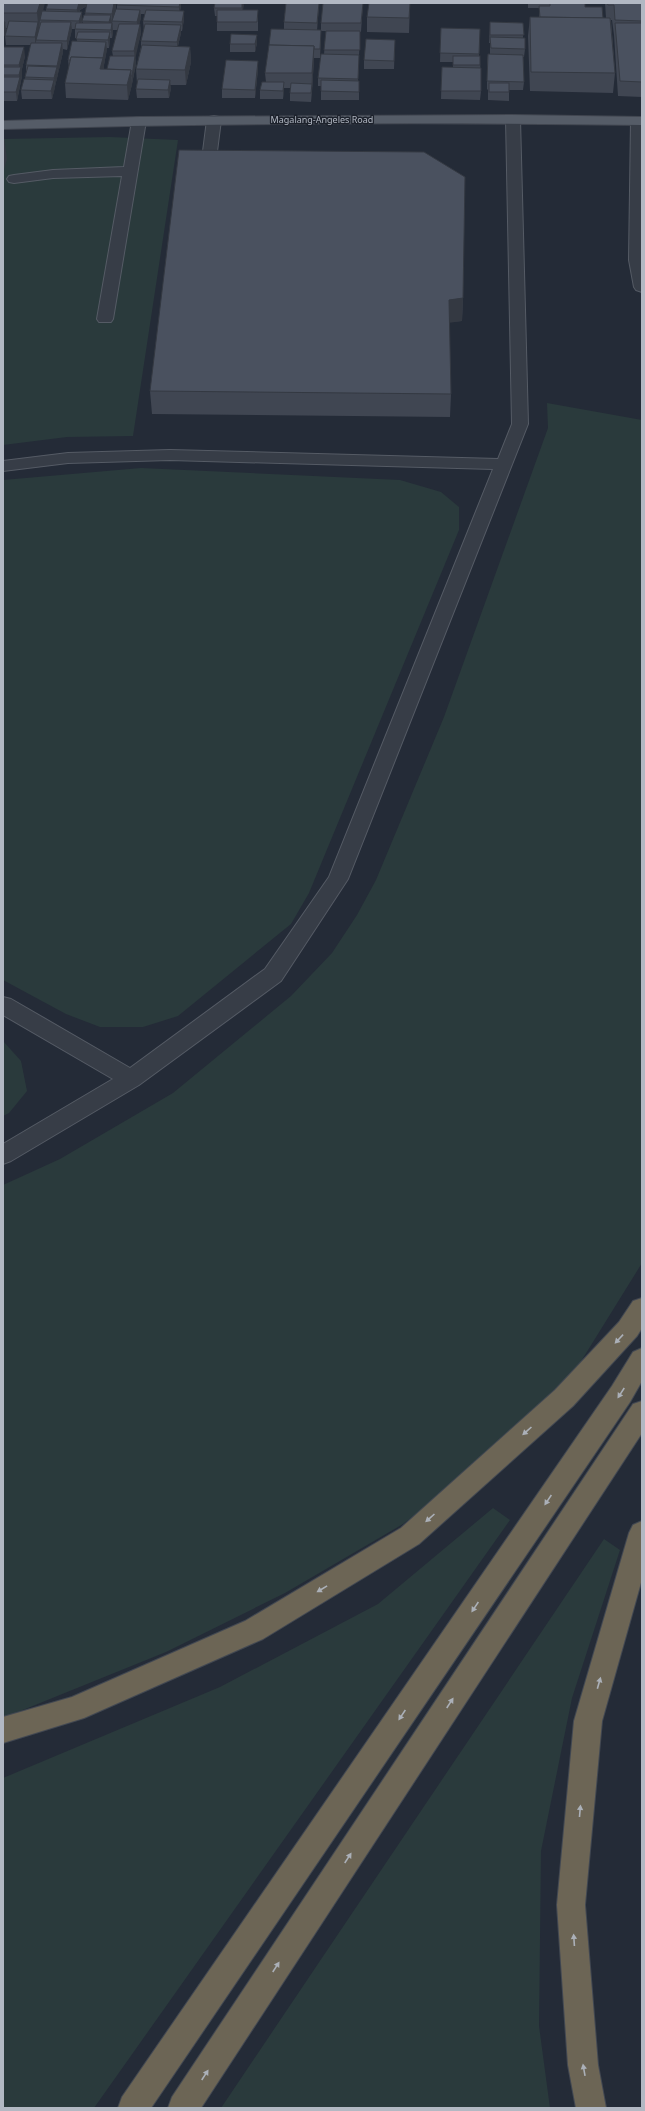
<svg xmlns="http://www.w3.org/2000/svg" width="645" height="2111" font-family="'Noto Sans',sans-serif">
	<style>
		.green { fill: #2a3a3c }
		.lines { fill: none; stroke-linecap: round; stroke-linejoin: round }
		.minor-casing { stroke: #555b65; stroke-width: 2 }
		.major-casing { stroke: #414650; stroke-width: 2 }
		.highway-casing { stroke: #424852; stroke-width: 2 }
		.minor { fill: #373d47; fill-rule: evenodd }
		.major { fill: #555c67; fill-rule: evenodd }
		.highway { fill: #6c6555; fill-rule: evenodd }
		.wall { fill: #404652; fill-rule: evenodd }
		.shaded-wall { fill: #343942 }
		.building { fill: #4a515f; stroke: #343942 }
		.oneway { fill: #abb0b8 }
		.labels { text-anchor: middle; stroke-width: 3; stroke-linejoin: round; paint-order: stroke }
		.far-street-label { font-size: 9px; fill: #b2b8c3; stroke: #1d222c }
	</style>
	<rect width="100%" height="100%" fill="#242b37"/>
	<g class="green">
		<path d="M110,137l68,3 -45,296 -66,1 -64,8v-306z"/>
		<path d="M547,403l95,17v843l-67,108 -75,79 -97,74 -118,69 -119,59 -163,66v-533l57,-26 113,-66 118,-97 41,-43 25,-38 19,-35 68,-163 104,-289z"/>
		<path d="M141,468l259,12 41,12 18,15v23l-150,363 -18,31 -113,92 -35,11h-43l-34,-13 -63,-34v-500z"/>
		<path d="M3,1041l18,20 6,30 -18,22 -6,3z"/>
		<path d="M493,1508l17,12 -416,588h-91v-330l217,-91 158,-83z"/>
		<path d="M604,1539l16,11 -48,148 -31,153 -2,175 11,82h-329z"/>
	</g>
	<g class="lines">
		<defs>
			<g id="minor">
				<path d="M513,115l5,1 2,3 8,305 -180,455 -67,102 -142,104 -128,76 -8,3v-20l110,-65 -110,-64v-18l8,2 119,69 135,-99 64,-92 164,-408 -323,-9 -102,3 -65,8v-10l65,-8 102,-3 328,9 14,-35 -6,-305 2,-3z"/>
				<path d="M214,116l5,1 2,3 -6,47 -2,3h-10l-2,-3 6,-47 2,-3z"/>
				<path d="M139,117l5,1 2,3 -33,198 -2,3h-12l-2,-3 25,-143 -69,2 -39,5 -5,-1 -2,-3 2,-3 5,-1 39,-5 71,-3 8,-46 2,-3z"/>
				<path d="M638,117l4,1v174l-6,-2 -2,-3 -5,-27 2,-139 2,-3z"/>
			</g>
			<path id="major" d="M513,115l129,2v8c-213,-3 -426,-2 -639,4v-8l136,-4z"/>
			<g id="highway">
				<path d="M642,1298v30l-5,8 -64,70 -154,138 -156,95 -179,79 -81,25v-26l69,-20 173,-76 156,-93 154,-138 64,-68 14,-21z"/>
				<path d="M642,1348v33l-12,21 -479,706h-33l4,-11 490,-711 21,-34z"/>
				<path d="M642,1401v32l-441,675h-33l4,-11 461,-693z"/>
				<path d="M642,1521v58l-40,142 -17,184 13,160 8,43h-30l-8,-43 -11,-160 17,-184 55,-188 4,-8z"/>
			</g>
		</defs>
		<use href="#minor" class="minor-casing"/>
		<use href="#major" class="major-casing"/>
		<use href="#highway" class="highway-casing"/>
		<use href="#minor" class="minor"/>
		<use href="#major" class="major"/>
		<use href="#highway" class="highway"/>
	</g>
	<g class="wall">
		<path d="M3,3l43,8v-2l1,-3v-3h69v4l-4,15 1,10 -1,6h-2l-1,10h-2l-3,17v4h3l6,-13 -1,-5 6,-21h-5l-1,-9 5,-12v-4l64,1 -1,5 4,8 -2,12h-1v2l-3,13 12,1 1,15 -5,23h-16l1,3 -2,10h-32l-1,-9 1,-5 -1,-15 5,-22v-6l3,-11 -1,-9 2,-7h-4v4l-2,6h1l1,9 -6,23 1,8 -4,20 -4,16 -62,-2 -1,-15 4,-15 -1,-8 9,-19v-3h-2v-9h-3l-5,21 -4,-1v3l-11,47h-30l-1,-9 4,-11 1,-7v-7l5,-20h-25l-1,-9 2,-8h-1v2l-3,10zM87,6l-2,9 -3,6 1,2h-1v-11h-2v-2z"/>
		<path d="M215,3h66l-1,1 -37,-1v7h15v21h-41v-15h-2l-1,-8z"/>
		<path d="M286,3h77l-2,29h-1l-2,49 1,8v11h-38v-14h-3v-8l6,-24 2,-23h-5l-1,27h-6l-2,34 -1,10 -21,-1v-13h-6l-1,11h-23v-9l6,-8 -1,-9 19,-44v-7zM319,4h4l-2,19v7h-4z"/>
		<path d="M410,3l-1,30 -42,-1v-15z"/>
		<path d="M528,3h57v4l18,11h3l-1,-15h37v94l-24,-1 -4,-61 -2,-15h-1l4,53 -2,20 -83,-2 -2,-55 2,-19h9v-9h-11z"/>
		<path d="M490,22l33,1v15l2,11 -1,8h-1l1,25 -1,8h-14v11l-21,-1v-10l-1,-1v-27l1,-8h2v-11h-1z"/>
		<path d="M441,28l39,1 -1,27h1l1,35 -1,9 -39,-1 1,-32h11v-5h-13z"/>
		<path d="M395,40l-1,29h-30v-9z"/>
		<path d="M257,43l-2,9h-25v-8z"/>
		<path d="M3,47l22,9 -3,13v7l-5,25h-14z"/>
		<path d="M258,61v8l-3,29h-33v-9z"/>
		<path d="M463,298l-1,23 -13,1 2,72 -1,23 -298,-3 -2,-23z"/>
	</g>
	<g class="shaded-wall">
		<path d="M40,3h5l-4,17h-1l-1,10 -4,15v-8l3,-14 -1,-10z"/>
		<path d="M78,3h12v1l-10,6 -2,8 -1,-8z"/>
		<path d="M114,3h2v4l-4,15v-8z"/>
		<path d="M180,3h1v3l-2,9v-8z"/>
		<path d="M242,3h1l1,2 -2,11z"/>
		<path d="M319,3v4l-2,24v-8z"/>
		<path d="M140,10l1,8 -3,12 -1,-8z"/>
		<path d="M184,11v8l-2,12v-9z"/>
		<path d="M82,12v9l-2,8 -1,-8z"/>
		<path d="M111,15l1,8 -2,7 -1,-8z"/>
		<path d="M5,22l1,8 -3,10v-11z"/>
		<path d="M71,22l1,8 -5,20v-9z"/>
		<path d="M112,23l1,9 -1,6 -1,-8z"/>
		<path d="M140,24l1,9 -6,27 -1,-9z"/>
		<path d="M181,25v8l-4,17v-8z"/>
		<path d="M321,30v8l-1,20v-9z"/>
		<path d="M110,32v8l-1,8 -1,-8z"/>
		<path d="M257,35v8l-2,9v-8z"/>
		<path d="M106,42l1,8 -3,15v8l-4,-4z"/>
		<path d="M62,43l1,9 -5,22 -1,-8z"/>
		<path d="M314,46v15l-3,41 1,-29z"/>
		<path d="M24,47l1,9 -3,13v7l-5,25 -1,-9 3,-14v-3l1,-3 -1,-7z"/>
		<path d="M190,47l1,15 -5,23 -1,-15z"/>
		<path d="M135,56l1,8 -4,20v-8z"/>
		<path d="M258,61v8l-3,29v-8z"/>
		<path d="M57,67l1,8 -3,11 -1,-8z"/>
		<path d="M131,70l1,15 -4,15 -1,-15z"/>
		<path d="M54,80l1,8 -3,11 -1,-8z"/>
		<path d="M170,80l1,8 -2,10 -1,-8z"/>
		<path d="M284,82v9l-1,8v-8z"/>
		<path d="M4,137l3,22 -4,14v-33z"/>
		<path d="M463,298l-1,23 -14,2 1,-23z"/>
	</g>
	<g class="building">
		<path d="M3,3h37l-3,10h-34z"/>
		<path d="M48,3h31l-2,7 -31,-1z"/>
		<path d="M87,3h27l-2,11 -27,-1z"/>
		<path d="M117,3h63l-1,4 -62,-2z"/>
		<path d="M215,3h27v5h-28z"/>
		<path d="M286,3h33l-2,20 -33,-1z"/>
		<path d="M323,3h40l-2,20h-40z"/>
		<path d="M369,3h41l-1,15 -42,-1z"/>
		<path d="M550,3h35v4h17l1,11 -63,-1 -1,-11h11z"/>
		<path d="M607,3h35v18l-27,-1 -1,-15h-6z"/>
		<path d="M116,9l24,1 -3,12 -25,-1z"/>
		<path d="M146,10l38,1 -2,11 -39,-1z"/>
		<path d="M217,10h41l-1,12h-40z"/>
		<path d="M42,11l40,1 -3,9 -39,-1z"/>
		<path d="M84,15h27l-2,7 -27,-1z"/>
		<path d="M530,17l80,1 5,55 -84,-1z"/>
		<path d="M9,21l29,1 -3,15 -30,-1z"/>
		<path d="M3,22h2l-2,7z"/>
		<path d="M41,22h30l-4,19 -31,-1z"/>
		<path d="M490,22l33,1 1,12h-34z"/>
		<path d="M76,23h36l-1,7 -36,-1z"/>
		<path d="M615,23h27v59l-22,-1z"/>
		<path d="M119,24h21l-6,27h-22z"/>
		<path d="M145,24l36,1 -4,17 -36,-1z"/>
		<path d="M441,28l39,1 -1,25 -39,-1z"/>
		<path d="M271,29l50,1 -1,19h-6v-3l-45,-1z"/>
		<path d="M326,31h34v19h-36z"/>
		<path d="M78,32h32l-2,8 -32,-1z"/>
		<path d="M231,34l26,1 -2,9h-25z"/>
		<path d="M490,37l35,1v11l-34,-1z"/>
		<path d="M366,39l29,1 -1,21 -30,-1z"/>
		<path d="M72,41l34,1 -3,16 -32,-1v3h-3z"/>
		<path d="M31,43h31l-5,23 -31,-1z"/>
		<path d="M142,45l48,2 -5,23 -49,-1z"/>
		<path d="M269,45l45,1 -2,27h-47z"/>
		<path d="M3,47h21l-5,18h-16z"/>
		<path d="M321,54l38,1 -1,24 -40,-1z"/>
		<path d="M488,54l35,1 1,27 -37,-1z"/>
		<path d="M110,56h25l-3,20h-1v-6l-24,-1z"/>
		<rect x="453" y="56" width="27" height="9"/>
		<path d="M71,57l32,1 -3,11 31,1 -4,15 -62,-2z"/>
		<path d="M226,60l32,1 -3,29 -33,-1z"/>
		<path d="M28,66l29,1 -3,11 -29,-1z"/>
		<path d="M3,67h18l-2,8h-16z"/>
		<path d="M442,67l39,1v23h-40z"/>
		<path d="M3,77h17l-4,15h-13z"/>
		<path d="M24,79l30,1 -3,11 -30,-1z"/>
		<path d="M138,79l32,1 -2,10 -32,-1z"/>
		<path d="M321,80l38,1v11l-38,-1z"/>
		<path d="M262,82h22l-1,9 -23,-1z"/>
		<path d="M291,83l21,1 -1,9h-21z"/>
		<rect x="489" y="83" width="20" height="9"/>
		<path d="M179,150l245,2 41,25 -2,121 -14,2 2,94 -301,-3z"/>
	</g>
	<defs><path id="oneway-solid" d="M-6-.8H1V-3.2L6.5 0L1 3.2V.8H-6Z"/></defs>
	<g class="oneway">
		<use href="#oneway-solid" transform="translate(619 1339) rotate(133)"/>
		<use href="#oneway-solid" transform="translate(621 1393) rotate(123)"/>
		<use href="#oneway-solid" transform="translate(527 1431) rotate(138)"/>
		<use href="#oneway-solid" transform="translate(548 1500) rotate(124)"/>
		<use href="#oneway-solid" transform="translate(430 1518) rotate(138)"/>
		<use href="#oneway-solid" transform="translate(322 1589) rotate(149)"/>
		<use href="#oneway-solid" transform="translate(475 1607) rotate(124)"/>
		<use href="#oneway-solid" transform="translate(599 1683) rotate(-74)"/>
		<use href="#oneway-solid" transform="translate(450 1703) rotate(-57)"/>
		<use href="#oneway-solid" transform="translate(402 1715) rotate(124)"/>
		<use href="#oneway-solid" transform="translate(580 1811) rotate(-85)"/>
		<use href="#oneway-solid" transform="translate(348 1858) rotate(-57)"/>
		<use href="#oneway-solid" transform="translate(574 1940) rotate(-94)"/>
		<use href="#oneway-solid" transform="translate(276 1967) rotate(-57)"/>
		<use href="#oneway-solid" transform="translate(584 2070) rotate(-100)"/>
		<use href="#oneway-solid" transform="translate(205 2075) rotate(-57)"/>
	</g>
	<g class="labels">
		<g class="far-street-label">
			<text x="322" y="123">Magalang-Angeles Road</text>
		</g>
	</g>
	<rect width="645" height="2111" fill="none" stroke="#b2b8c3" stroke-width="8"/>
</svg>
